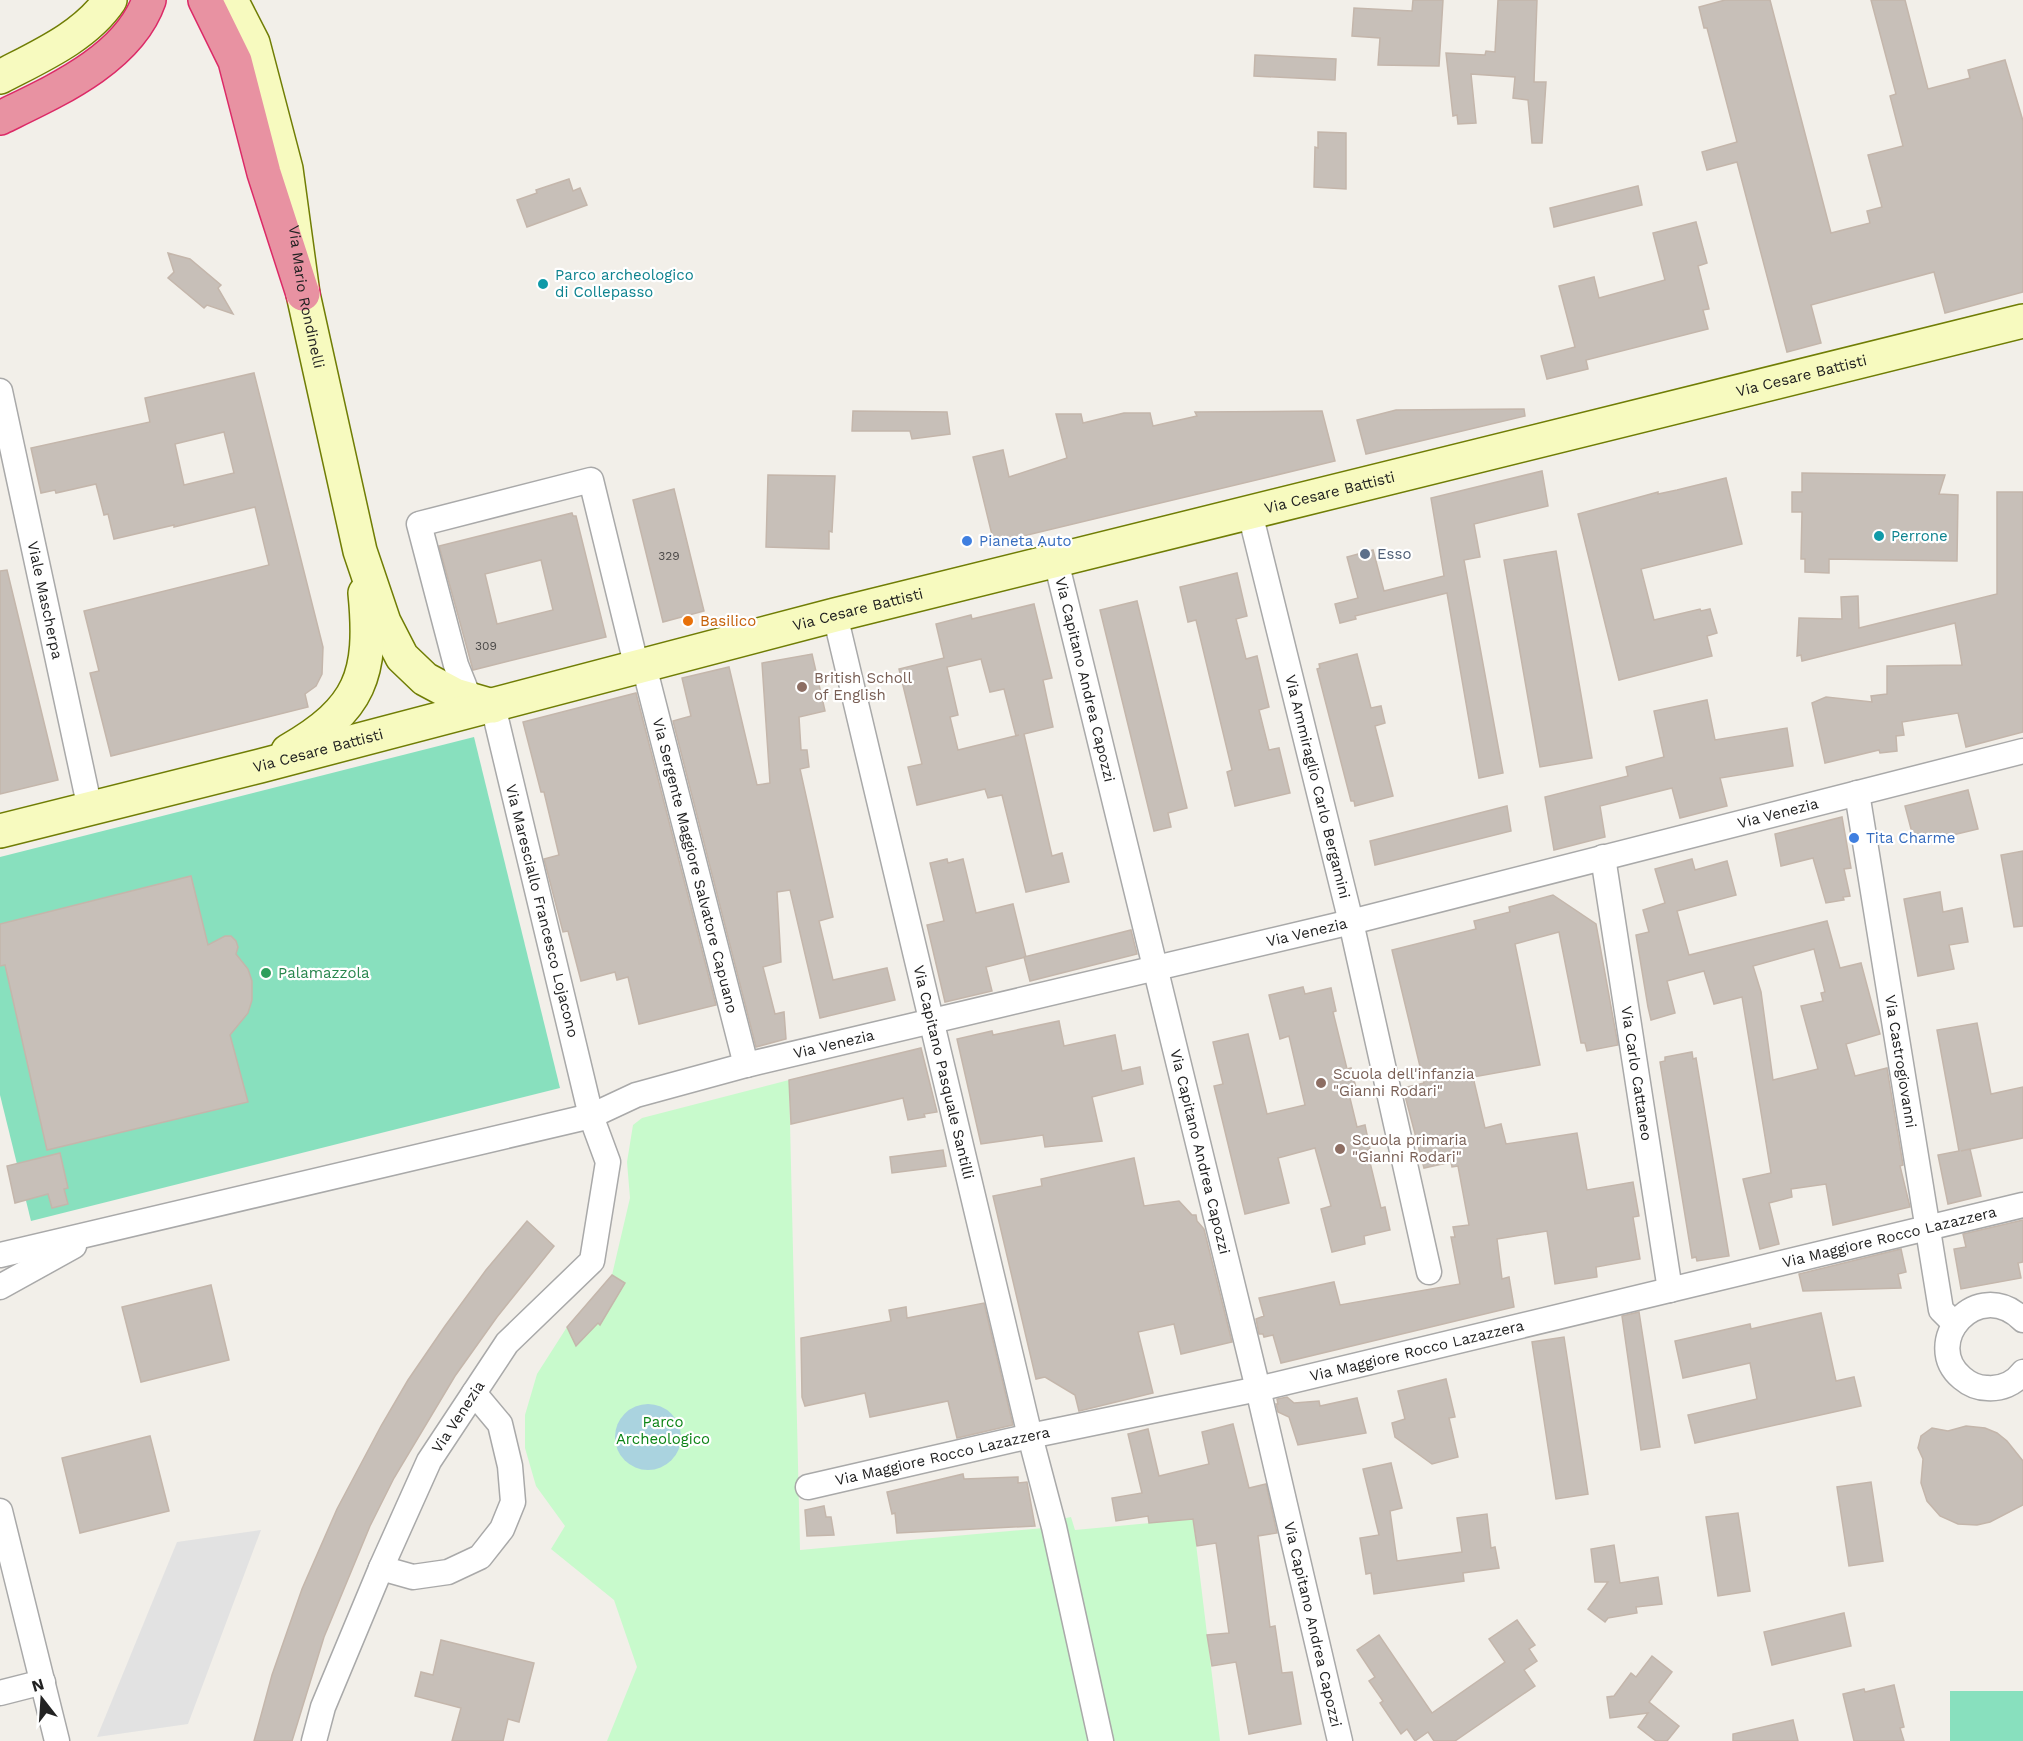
<svg xmlns="http://www.w3.org/2000/svg" width="2023" height="1741" font-family="'Work Sans',sans-serif">
	<style>
		.park { fill: #c8facc }
		.pitch { fill: #88e0be }
		.parking { fill: #e2e2e2 }
		.water { fill: #aad3df }
		.building { fill: #c7bfb8; stroke: #c4b6ab; stroke-width: 1.5; fill-rule: evenodd }
		.lines { fill: none; stroke-linecap: round; stroke-linejoin: round }
		.street-casing { stroke: #a9a9a9; stroke-width: 27 }
		.secondary-casing { stroke: #707d05; stroke-width: 36 }
		.highway-casing { stroke: #dc2a67; stroke-width: 36 }
		.street { stroke: #fff; stroke-width: 24 }
		.secondary { stroke: #f7fabf; stroke-width: 33 }
		.highway { stroke: #e892a2; stroke-width: 33 }
		.culture-dot { fill: #0f9aa8; stroke: #fff; stroke-width: 2 }
		.shop-dot { fill: #3f7fe0; stroke: #fff; stroke-width: 2 }
		.service-dot { fill: #5c6f8a; stroke: #fff; stroke-width: 2 }
		.food-dot { fill: #e8710a; stroke: #fff; stroke-width: 2 }
		.education-dot { fill: #8d6e63; stroke: #fff; stroke-width: 2 }
		.leisure-dot { fill: #2e9e5b; stroke: #fff; stroke-width: 2 }
		.labels { text-anchor: middle; stroke-width: 4.5; stroke-linejoin: round; paint-order: stroke }
		.number-label { font-size: 12px; fill: #4b4948 }
		.culture-label { font-size: 15px; fill: #0d838f; stroke: #fff; text-anchor: start }
		.street-label { font-size: 15px; fill: #222; stroke: #fff }
		.shop-label { font-size: 15px; fill: #366cbe; stroke: #fff; text-anchor: start }
		.service-label { font-size: 15px; fill: #4e5e75; stroke: #fff; text-anchor: start }
		.food-label { font-size: 15px; fill: #c56008; stroke: #fff; text-anchor: start }
		.education-label { font-size: 15px; fill: #785e54; stroke: #fff; text-anchor: start }
		.leisure-label { font-size: 15px; fill: #27864d; stroke: #fff; text-anchor: start }
		.park-label { font-size: 15px; fill: #0c8416; stroke: #fff }
	</style>
	<rect width="100%" height="100%" fill="#f2efe9"/>
	<path class="park" d="M789,1080l11,470 244,-22 -1,-5 28,-6 4,13 118,-11 27,222h-613l30,-74 -23,-67 -63,-51 14,-23 -29,-40 -11,-38v-33l12,-41 30,-47 45,-52 18,-77 -3,-36 6,-37 9,-7z"/>
	<g class="pitch">
		<path d="M474,737l86,351 -529,133 -31,-126v-238z"/>
		<rect x="1950" y="1691" width="73" height="50"/>
	</g>
	<path class="parking" d="M261,1530l-73,194 -91,13 80,-195z"/>
	<circle class="water" cx="648" cy="1437" r="33"/>
	<g class="building">
		<path d="M1413,0h30l-4,66 -61,-1 2,-27 -28,-2 2,-28 58,3z"/>
		<path d="M1498,0h39l-3,82h12l-4,61h-10l-4,-43 -15,-2 2,-21 -44,-3 5,49 -18,1 -1,-9 -4,1 -7,-63 39,2 1,-4 9,1z"/>
		<path d="M1725,0h45l61,233 39,-10 -3,-12 15,-4 -14,-52 35,-9 -13,-50 6,-2 -25,-94h34l23,89 42,-11 -2,-8 37,-10 18,61v171l-78,21 -11,-41 -123,33 10,38 -34,9 -50,-190 -30,8 -5,-18 35,-10 -30,-114h-3l-5,-21z"/>
		<path d="M1255,55l81,4 -1,21 -81,-4z"/>
		<path d="M1318,132l28,1v56l-32,-2 1,-40 3,1z"/>
		<path d="M569,179l4,12 7,-3 7,17 -60,22 -10,-27 20,-7 -1,-3z"/>
		<path d="M1638,186l4,19 -88,22 -4,-19z"/>
		<path d="M1696,222l11,41 -9,3 11,43 -6,1 5,19 -122,31 2,9 -41,10 -6,-23 34,-9 -16,-61 35,-9 5,21 66,-18 -12,-47z"/>
		<path d="M168,253l22,6 31,26 -3,3 15,26 -26,-9 -3,3 -36,-30 6,-6z"/>
		<path d="M254,373l69,274 -1,27 -6,12 -11,8 3,13 -197,49 -21,-83 9,-2 -15,-60 185,-46 -14,-58 -81,20v-2l-60,14 -6,-25 -4,1 -8,-31 -40,9 -1,-3 -14,3 -10,-45 119,-26 -5,-24zM224,432l10,41 -50,12 -9,-41z"/>
		<path d="M1524,409l1,7 -159,38 -9,-34 39,-10z"/>
		<path d="M853,411l94,1 3,22 -38,5 -2,-8h-58z"/>
		<path d="M1322,411l13,50 -341,82 -21,-86 30,-7 6,27 58,-19 -11,-44h25l2,9 41,-10h26l3,13 44,-10 -2,-4z"/>
		<path d="M1542,471l6,35 -74,18 6,33 -16,3 39,213 -24,5 -32,-185 -92,23 1,3 -16,4 -5,-19 23,-6 -11,-41 26,-7 11,41 60,-15 -13,-78z"/>
		<path d="M1802,473l143,2 -6,19 19,1 -1,66 -128,-2v14l-24,-1v-13h-4l1,-47h-10v-20h10z"/>
		<path d="M768,475l67,1 -3,56 -3,-1v18l-63,-2z"/>
		<path d="M1726,478l16,66 -101,25 13,51 46,-11 1,2 9,-2 7,24 -10,3 5,20 -93,24 -41,-166 80,-22v2l19,-4z"/>
		<path d="M674,489l30,122 -41,11 -30,-122z"/>
		<path d="M1997,492h26v240l-57,15 -8,-34 -56,9 2,13 -8,1 1,15 -17,2 -1,-3 -54,13 -13,-60 14,-6 46,5 -1,-6 16,-2v-28l75,-1 -7,-42 -153,38 -1,-6 -4,1 2,-38 43,1 -1,-22 17,-1 1,32 138,-34z"/>
		<path d="M572,513l1,3h3l30,121 -133,33 -34,-124zM541,560l12,50 -56,14 -12,-50z"/>
		<path d="M1556,551l36,207 -52,9 -36,-207z"/>
		<path d="M7,570l51,210 -58,14v-223z"/>
		<path d="M1237,573l10,43 -11,3 10,40 11,-3 12,51 -10,3 10,40 10,-2 11,45 -55,13 -8,-34 5,-2 -36,-150 -8,2 -8,-35z"/>
		<path d="M1137,601l50,207 -19,5 3,14 -17,4 -54,-221z"/>
		<path d="M1034,604l18,74 -9,2 10,47 -29,7 28,122 10,-3 7,29 -43,10 -24,-97 -14,3 -3,-9 -68,16 -9,-38 14,-3 -23,-95 45,-11 -8,-34 35,-9 1,4zM981,659l9,33 14,-3 12,47 3,-1 -61,15 -8,-33 8,-2 -11,-48z"/>
		<path d="M812,654l13,57 -26,6 2,33h6l2,17 -9,2 33,148 -14,4 14,59 54,-12 8,32 -75,18 -30,-128 -13,2 4,70 -18,5 12,47 9,-2 2,27 -30,8 -83,-326 18,-5 -9,-38 47,-11 28,118 13,-2 -8,-120z"/>
		<path d="M1357,654l14,54 10,-2 4,17 -10,3 18,70 -38,10 -1,-5h-3l-34,-132 3,-1 -1,-4z"/>
		<path d="M636,693l80,312 -77,19 -11,-47 -11,3 -2,-8 -34,9 -13,-50 -5,1 -19,-73 15,-4 -15,-63h-3l-18,-70z"/>
		<path d="M1707,700l8,40 72,-12 6,38 -73,12 7,28 -47,12 -8,-30 -72,18 5,31 -51,13 -9,-53 83,-21 -2,-9 38,-10 -10,-46z"/>
		<path d="M1968,790l10,39 -63,15 -10,-38z"/>
		<path d="M1507,806l4,25 -136,34 -5,-24z"/>
		<path d="M1842,817l9,51 -7,1 6,27 -7,1 1,3 -18,3 -13,-45 -32,8 -6,-32z"/>
		<path d="M2023,851v75l-9,1 -13,-72z"/>
		<path d="M947,859l1,4 15,-4 13,54 37,-9 13,53 -40,10 6,24 -47,11 -18,-77 17,-4 -14,-58z"/>
		<path d="M1692,859l3,11 32,-9 9,34 -59,16 12,44 138,-34 13,47 21,-5 19,71 -34,10 9,32 32,-8 16,97 -3,1 10,41 -77,18 -7,-41 -35,5 1,8 -23,6 10,41 -19,5 -17,-70 28,-6 -29,-176 -28,7 -10,-33 -37,10 8,32 -24,7 -3,-13 -12,-72 13,-3 -6,-22 22,-7 -10,-34zM1814,949l11,43 -4,1 2,8 -22,5 17,63 -45,11 -12,-88 -8,-26z"/>
		<path d="M191,876l17,69 17,-9h6l5,5 2,6 -2,7 12,15 4,12v19l-4,13 -18,22 18,67 -201,48 -42,-185 -5,1v-42z"/>
		<path d="M1940,892l3,20 19,-4 6,34 -19,3 5,24 -36,7 -14,-77z"/>
		<path d="M1553,895l43,29 22,121 -31,6 -2,-8h-4l-22,-111 -44,12 25,121 -67,12 12,51 16,-4 5,20 71,-11 10,57 46,-8 6,34 -6,1 7,42 -44,8 1,10 -42,7 -8,-53 -50,8 5,40 7,-2 5,30 -233,56 -8,-28 -9,2 -1,-3h-4l-3,-15 8,-3 -5,-18 75,-16 6,23 120,-21 -9,-47h4l-2,-10 16,-2 -11,-59 -6,1 -1,-5 -27,6 -21,-80 21,-5 -32,-133 84,-21 -2,-8 36,-9 -1,-5z"/>
		<path d="M1131,930l6,24 -107,27 -6,-24z"/>
		<path d="M1303,987l2,7 26,-6 5,23 -3,1 14,57 4,-1 6,24 -8,2 8,33 8,-2 5,24 -3,1 14,58 4,-1 5,23 -26,6 1,8 -33,8 -11,-43 10,-3 -16,-58 -37,10 11,45 -44,11 -31,-128 9,-2 -10,-42 35,-8 19,80 38,-9 -16,-69 -9,3 -11,-44z"/>
		<path d="M1059,1021l5,25 51,-11 7,36 18,-4 3,17 -51,13 10,44 -57,6 -2,-12 -62,9 -24,-105 35,-8 1,4z"/>
		<path d="M1977,1023l14,71 32,-7v51l-62,13 9,-2 11,47 -33,8 -10,-49 21,-4 -22,-121z"/>
		<path d="M921,1048l16,64 -13,2 1,3 -17,3 -5,-22 -112,26 -2,-44z"/>
		<path d="M1692,1052l1,7 3,-1 33,198 -32,5 -1,-4 -4,1 -32,-196 5,-1v-4z"/>
		<path d="M943,1150l3,16 -54,7 -2,-16z"/>
		<path d="M60,1153l8,35 -4,1 4,15 -16,4 -4,-14 -33,9 -8,-37z"/>
		<path d="M1134,1158l10,48 35,-5 13,14h4l1,6 7,8 28,113 -51,12 -7,-30 -36,8 15,61 -74,18 -4,-16 -30,-18 -9,2 -43,-183 49,-10 -1,-7z"/>
		<path d="M2023,1220v42l-5,1 3,15 -60,11 -7,-40 12,-2 -3,-13z"/>
		<path d="M527,1221l27,25 -57,71 -42,59 -61,102 -24,48 -46,111 -32,104h-38l18,-66 30,-86 35,-80 44,-83 27,-46 37,-54 41,-56z"/>
		<path d="M1901,1249l5,23 -8,2 3,14 -98,3 -4,-17z"/>
		<path d="M612,1275l13,8 -25,42 -2,-2 -22,23 -9,-19z"/>
		<path d="M211,1285l18,75 -88,22 -19,-75z"/>
		<path d="M984,1303l29,122 -56,13 -9,-37 -78,16 -5,-24 -60,13 -3,-9 -1,-59 90,-17 -2,-11 17,-3 1,11z"/>
		<path d="M1639,1312l21,135 -19,3 -19,-134z"/>
		<path d="M1821,1313l15,68 18,-4 7,29 -166,37 -7,-28 69,-16 -7,-36 -67,15 -8,-37 75,-17 1,5z"/>
		<path d="M1564,1337l24,157 -32,5 -24,-157z"/>
		<path d="M1446,1379l9,38 -6,1 9,39 -26,7 -37,-27 -3,-14 13,-4 -7,-28z"/>
		<path d="M1287,1397l7,6 25,-2 1,5 37,-8 9,35 -68,12 -9,-28 -11,-5 -2,-8h2l-1,-5z"/>
		<path d="M1233,1424l16,64 17,-4 11,49 -19,3 12,91 5,-1 7,47 10,-1 9,52 -52,10 -13,-72 -24,4 -5,-31 22,-2 -13,-90 -19,3 -4,-27 -44,4 -1,-7 -32,5 -4,-23 30,-5 -14,-59 20,-5 11,47 50,-12 -7,-32z"/>
		<path d="M1966,1426l19,2 12,5 10,8 16,20v44l-33,17 -13,3 -19,-1 -18,-8 -13,-15 -6,-18 2,-24 -5,-11 3,-12 11,-8 16,3z"/>
		<path d="M150,1436l19,75 -89,22 -18,-75z"/>
		<path d="M1391,1463l11,45 -12,3 7,50 65,-9 -5,-34 30,-4 4,34 4,-1 4,21 -36,5 1,8 -90,13 -3,-21 -5,1 -6,-36 19,-3 -16,-66z"/>
		<path d="M963,1474l1,5 54,-2v6l9,-1 8,44 -138,7 -2,-20 -3,1 -5,-22z"/>
		<path d="M1871,1482l12,79 -34,5 -12,-79z"/>
		<path d="M824,1506l2,11h5l3,18 -27,1 -2,-26z"/>
		<path d="M1738,1513l12,78 -32,5 -12,-79z"/>
		<path d="M1614,1545l6,38 38,-6 4,27 -26,3 1,6 -29,5 -3,4 -17,-13 20,-27h-13l-4,-33z"/>
		<path d="M1844,1613l7,33 -79,19 -8,-33z"/>
		<path d="M1517,1620l18,25 -6,4 8,12 -13,9 11,16 -80,55h-21l-6,-9 -13,9 -8,-12 -6,5 -21,-31 3,-2 -14,-20 6,-4 -18,-27 22,-15 53,78 73,-51 -16,-23z"/>
		<path d="M441,1640l93,23 -15,59 -11,-3 -5,22h-51l9,-33 -46,-12 6,-24 12,3z"/>
		<path d="M1652,1656l20,16 -23,30 30,24 -12,15h-11l-18,-14 10,-14 -38,5 -3,-21 7,-1 17,-23 5,4z"/>
		<path d="M1894,1685l10,42 -4,1 4,13h-50l-11,-47 21,-5 1,3z"/>
		<path d="M1793,1720l5,21h-65v-7z"/>
	</g>
	<g class="lines">
		<defs>
			<g id="street">
				<path id="s1" d="M0,391l90,418"/>
				<path id="s2" d="M1250,513l101,409 78,350"/>
				<path id="s3" d="M1056,561l202,828 82,352"/>
				<path id="s4" d="M835,615l195,821 24,91 47,214"/>
				<path id="s5" d="M644,666l102,399"/>
				<path d="M470,700l-14,-35 -37,-141 172,-44 46,188"/>
				<path id="s6" d="M1857,793l84,517 14,14"/>
				<path id="s7" d="M1603,857l67,433"/>
				<path id="s8" d="M0,1255l591,-139 45,-21 110,-30 605,-143 672,-171"/>
				<path d="M0,1287l74,-41"/>
				<path d="M2023,1320c-46,-45 -103,23 -61,58 7,6 15,10 25,10 14,1 27,-4 36,-16"/>
				<path id="s9" d="M808,1487l222,-51 228,-47 765,-184"/>
				<path d="M0,1511l57,230"/>
				<path d="M381,1568l32,9 35,-5 32,-15 22,-28 11,-27 -3,-36 -10,-42 -26,-31"/>
				<path d="M0,1693l43,-11"/>
				<path id="s10" d="M314,1741l9,-34 58,-139 48,-107 78,-118 85,-82 16,-99 -17,-46 -98,-410"/>
			</g>
			<g id="secondary">
				<path id="s11" d="M231,0l22,43 33,126 17,125 57,257 24,71 18,35 23,22 30,16 38,11"/>
				<path d="M0,77c38,-20 85,-40 110,-77"/>
				<path d="M288,751c73,-42 85,-76 77,-158"/>
				<path id="s12" d="M0,831l260,-65 575,-151 1188,-294"/>
			</g>
			<g id="highway">
				<path d="M205,0l30,61 29,112 39,121"/>
				<path d="M0,118c53,-26 128,-58 149,-118"/>
			</g>
		</defs>
		<use href="#street" class="street-casing"/>
		<use href="#secondary" class="secondary-casing"/>
		<use href="#highway" class="highway-casing"/>
		<use href="#street" class="street"/>
		<use href="#secondary" class="secondary"/>
		<use href="#highway" class="highway"/>
	</g>
	<g class="culture-dot">
		<circle cx="543" cy="284" r="6"/>
		<circle cx="1879" cy="536" r="6"/>
	</g>
	<g class="shop-dot">
		<circle cx="967" cy="541" r="6"/>
		<circle cx="1854" cy="838" r="6"/>
	</g>
	<circle class="service-dot" cx="1365" cy="554" r="6"/>
	<circle class="food-dot" cx="688" cy="621" r="6"/>
	<g class="education-dot">
		<circle cx="802" cy="687" r="6"/>
		<circle cx="1321" cy="1083" r="6"/>
		<circle cx="1340" cy="1149" r="6"/>
	</g>
	<circle class="leisure-dot" cx="266" cy="973" r="6"/>
	<g class="labels">
		<g class="number-label">
			<text x="669" y="560">329</text>
			<text x="486" y="650">309</text>
		</g>
		<g class="culture-label">
			<text x="555" y="280">Parco archeologico<tspan x="555" dy="17">di Collepasso</tspan></text>
			<text x="1891" y="541">Perrone</text>
		</g>
		<g class="street-label">
			<text dy="5" stroke="none"><textPath href="#s11" startOffset="308">Via Mario Rondinelli</textPath></text>
			<text dy="5" stroke="none"><textPath href="#s12" startOffset="1858">Via Cesare Battisti</textPath></text>
			<text dy="5" stroke="none"><textPath href="#s12" startOffset="1372">Via Cesare Battisti</textPath></text>
			<text dy="5" stroke="none"><textPath href="#s1" startOffset="214">Viale Mascherpa</textPath></text>
			<text dy="5" stroke="none"><textPath href="#s12" startOffset="886">Via Cesare Battisti</textPath></text>
			<text dy="5" stroke="none"><textPath href="#s3" startOffset="122">Via Capitano Andrea Capozzi</textPath></text>
			<text dy="5" stroke="none"><textPath href="#s12" startOffset="328">Via Cesare Battisti</textPath></text>
			<text dy="5" stroke="none"><textPath href="#s2" startOffset="282">Via Ammiraglio Carlo Bergamini</textPath></text>
			<text dy="5" stroke="none"><textPath href="#s8" startOffset="1833">Via Venezia</textPath></text>
			<text dy="5" stroke="none"><textPath href="#s5" startOffset="206">Via Sergente Maggiore Salvatore Capuano</textPath></text>
			<text transform="translate(542 911) rotate(76)" y="5">Via Maresciallo Francesco Lojacono</text>
			<text dy="5" stroke="none"><textPath href="#s8" startOffset="1347">Via Venezia</textPath></text>
			<text dy="5" stroke="none"><textPath href="#s8" startOffset="861">Via Venezia</textPath></text>
			<text dy="5" stroke="none"><textPath href="#s6" startOffset="272">Via Castrogiovanni</textPath></text>
			<text dy="5" stroke="none"><textPath href="#s4" startOffset="470">Via Capitano Pasquale Santilli</textPath></text>
			<text dy="5" stroke="none"><textPath href="#s7" startOffset="219">Via Carlo Cattaneo</textPath></text>
			<text dy="5" stroke="none"><textPath href="#s3" startOffset="608">Via Capitano Andrea Capozzi</textPath></text>
			<text dy="5" stroke="none"><textPath href="#s9" startOffset="1110">Via Maggiore Rocco Lazazzera</textPath></text>
			<text dy="5" stroke="none"><textPath href="#s9" startOffset="624">Via Maggiore Rocco Lazazzera</textPath></text>
			<text dy="5" stroke="none"><textPath href="#s10" startOffset="356">Via Venezia</textPath></text>
			<text dy="5" stroke="none"><textPath href="#s9" startOffset="138">Via Maggiore Rocco Lazazzera</textPath></text>
			<text dy="5" stroke="none"><textPath href="#s3" startOffset="1094">Via Capitano Andrea Capozzi</textPath></text>
		</g>
		<g class="shop-label">
			<text x="979" y="546">Pianeta Auto</text>
			<text x="1866" y="843">Tita Charme</text>
		</g>
		<g class="service-label">
			<text x="1377" y="559">Esso</text>
		</g>
		<g class="food-label">
			<text x="700" y="626">Basilico</text>
		</g>
		<g class="education-label">
			<text x="814" y="683">British Scholl<tspan x="814" dy="17">of English</tspan></text>
			<text x="1333" y="1079">Scuola dell'infanzia<tspan x="1333" dy="17">"Gianni Rodari"</tspan></text>
			<text x="1352" y="1145">Scuola primaria<tspan x="1352" dy="17">"Gianni Rodari"</tspan></text>
		</g>
		<g class="leisure-label">
			<text x="278" y="978">Palamazzola</text>
		</g>
		<g class="park-label">
			<text x="663" y="1427">Parco<tspan x="663" dy="17">Archeologico</tspan></text>
		</g>
	</g>
	<g transform="translate(42 1699) rotate(343)" stroke="#ffffff" stroke-width="4.5" paint-order="stroke">
	<path d="M0-4.5L10 22L0 15L-10 22Z" fill="#222222"/>
	<text y="-9" font-size="16" font-weight="bold" text-anchor="middle" fill="#222222">N</text>
	</g>
</svg>
